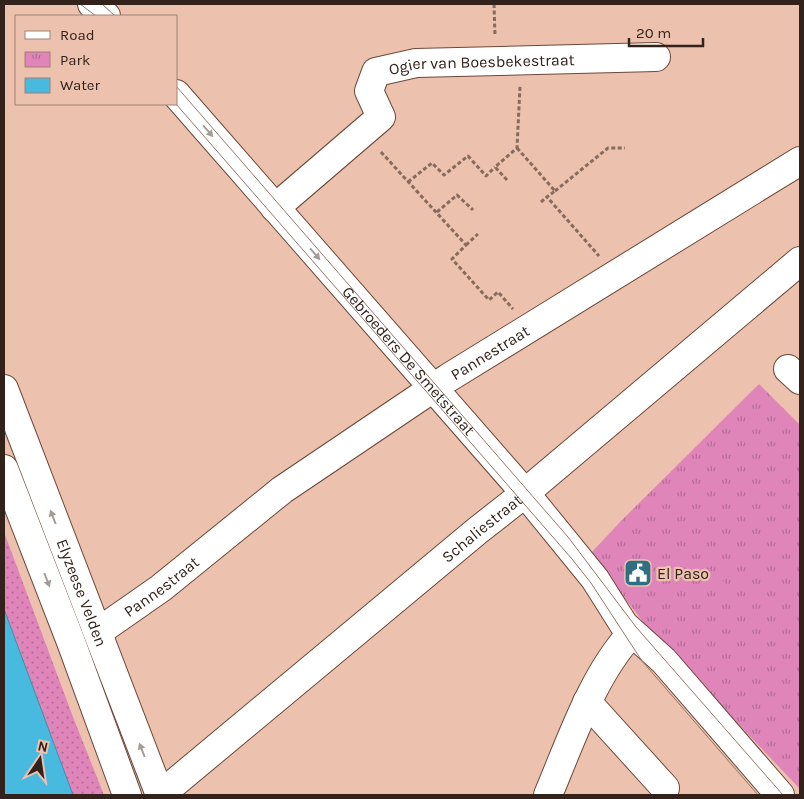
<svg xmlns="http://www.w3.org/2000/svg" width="804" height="799" font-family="Karla,sans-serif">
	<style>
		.grass { fill: url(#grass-dots) }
		.park { fill: url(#park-tufts) }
		.garden { fill: #df85ba }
		.water { fill: #48bae0; stroke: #418ca5 }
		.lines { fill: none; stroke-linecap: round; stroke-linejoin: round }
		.minor-casing { stroke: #6d4838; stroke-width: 30 }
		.path { stroke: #876b5e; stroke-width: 3; stroke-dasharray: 4 2.5; stroke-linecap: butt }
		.minor { stroke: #fff; stroke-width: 28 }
		.tram { stroke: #95776a; stroke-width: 1 }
		.oneway { fill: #a39c98 }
		.labels { text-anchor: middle; stroke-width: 4.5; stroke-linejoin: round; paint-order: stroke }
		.street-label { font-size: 16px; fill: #32221b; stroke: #ecc1ae }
		.poi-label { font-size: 16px; fill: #32221b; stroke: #ecc1ae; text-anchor: start }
	</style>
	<defs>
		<pattern id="grass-dots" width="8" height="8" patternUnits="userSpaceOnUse" patternTransform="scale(1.25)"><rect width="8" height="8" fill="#df85ba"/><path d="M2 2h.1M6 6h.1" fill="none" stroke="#b56c96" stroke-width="1.8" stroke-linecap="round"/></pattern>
		<pattern id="park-tufts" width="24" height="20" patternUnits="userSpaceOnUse" patternTransform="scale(1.25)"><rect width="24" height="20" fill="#df85ba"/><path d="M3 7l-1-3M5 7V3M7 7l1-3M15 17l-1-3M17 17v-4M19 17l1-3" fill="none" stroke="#b56c96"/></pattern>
	</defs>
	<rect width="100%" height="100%" fill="#ecc1ae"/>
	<path class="grass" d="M4,532l69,185 31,78h-31l-69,-186z"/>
	<path class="park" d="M759,384l41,41v364l-151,-159 -58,-77 31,-33z"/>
	<path class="garden" d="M715,573l31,32 -9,8 -30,-32z"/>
	<path class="water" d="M4,609l69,186h-69z"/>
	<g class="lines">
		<defs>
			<g id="minor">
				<path d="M92,4l14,12"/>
				<path id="s1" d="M176,94l349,399 70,86 29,46 40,36 116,134"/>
				<path id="s2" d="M275,208l106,-91 -12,-26 7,-19 40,-9 240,-6"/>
				<path d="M788,369l12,11"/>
				<path id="s3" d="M4,389l156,406"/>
				<path d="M4,469l67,173 56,153"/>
				<path id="s4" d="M98,632l63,-44 121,-98 166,-112 352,-217"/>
				<path d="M587,702l78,86"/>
				<path id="s5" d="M160,795l317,-264 42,-33 281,-237"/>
				<path d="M548,795c22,-52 45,-121 84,-162"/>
			</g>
		</defs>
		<use href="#minor" class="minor-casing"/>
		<g class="path">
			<path d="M494,4l1,32"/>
			<path d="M517,148l38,43 -8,6 52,59"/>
			<path d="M381,152l85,93 -14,14 37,41 9,-8 15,17"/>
			<path d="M507,180l-12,-13 22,-19 3,-62"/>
			<path d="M408,182l24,-19 12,12 24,-19 18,20 9,-9"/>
			<path d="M555,191l53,-43h17"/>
			<path d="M541,202l6,-5"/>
			<path d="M437,212l20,-17 16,15"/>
			<path d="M466,245l12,-11"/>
		</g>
		<use href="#minor" class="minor"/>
		<g class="tram">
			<path d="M80,4l16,12"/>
			<path d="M102,4l13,12"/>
			<path d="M176,86l392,451 68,90 147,168"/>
			<path d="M176,104l396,455 19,24 51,78 116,134"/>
		</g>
	</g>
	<defs><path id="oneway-solid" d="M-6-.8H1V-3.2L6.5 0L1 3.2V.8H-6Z" transform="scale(1.25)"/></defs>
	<g class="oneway">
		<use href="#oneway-solid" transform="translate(208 131) rotate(49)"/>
		<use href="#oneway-solid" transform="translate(315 254) rotate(49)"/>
		<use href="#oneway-solid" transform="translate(53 517) rotate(-111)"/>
		<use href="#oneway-solid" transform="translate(47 580) rotate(69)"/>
		<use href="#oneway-solid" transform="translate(142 750) rotate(-111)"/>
	</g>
	<defs>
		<symbol id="civic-square" viewBox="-11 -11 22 22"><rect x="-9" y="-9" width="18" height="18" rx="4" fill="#306e84" stroke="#ecc1ae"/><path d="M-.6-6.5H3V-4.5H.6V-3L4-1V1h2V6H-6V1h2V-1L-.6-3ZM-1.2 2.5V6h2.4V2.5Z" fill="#fff"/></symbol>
	</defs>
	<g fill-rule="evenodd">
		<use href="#civic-square" x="622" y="557" width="32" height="32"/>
	</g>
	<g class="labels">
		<g class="street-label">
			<text dy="6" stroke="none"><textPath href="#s2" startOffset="295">Ogier van Boesbekestraat</textPath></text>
			<text dy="6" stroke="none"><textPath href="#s4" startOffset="482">Pannestraat</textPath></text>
			<text dy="6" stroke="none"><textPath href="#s1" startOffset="354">Gebroeders De Smetstraat</textPath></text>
			<text dy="6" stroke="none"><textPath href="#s5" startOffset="418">Schaliestraat</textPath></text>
			<text dy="6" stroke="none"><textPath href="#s4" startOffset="78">Pannestraat</textPath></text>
			<text dy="6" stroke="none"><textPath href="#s3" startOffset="218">Elyzeese Velden</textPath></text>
		</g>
		<g class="poi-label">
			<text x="657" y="579">El Paso</text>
		</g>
	</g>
	<rect width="804" height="799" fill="none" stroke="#32221b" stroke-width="10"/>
	<rect x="15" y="15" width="162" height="90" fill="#ecc1ae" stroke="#a28173"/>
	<rect x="25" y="31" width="25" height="8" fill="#ffffff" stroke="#a28173"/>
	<text x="60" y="40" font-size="15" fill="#32221b">Road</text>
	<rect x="25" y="52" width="25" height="15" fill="url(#park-tufts)" stroke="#a28173"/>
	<text x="60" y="65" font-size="15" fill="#32221b">Park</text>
	<rect x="25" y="78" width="25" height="15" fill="#48bae0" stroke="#a28173"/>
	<text x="60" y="90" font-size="15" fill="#32221b">Water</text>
	<g transform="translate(40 759) rotate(13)" stroke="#ecc1ae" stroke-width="4" paint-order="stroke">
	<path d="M0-4L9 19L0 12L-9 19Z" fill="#32221b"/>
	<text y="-8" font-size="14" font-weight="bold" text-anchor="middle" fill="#32221b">N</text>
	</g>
	<path d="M629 38v8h74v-8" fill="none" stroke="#32221b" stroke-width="2.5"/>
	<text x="636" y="38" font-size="15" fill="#32221b" stroke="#ecc1ae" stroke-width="4" paint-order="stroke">20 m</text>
</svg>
